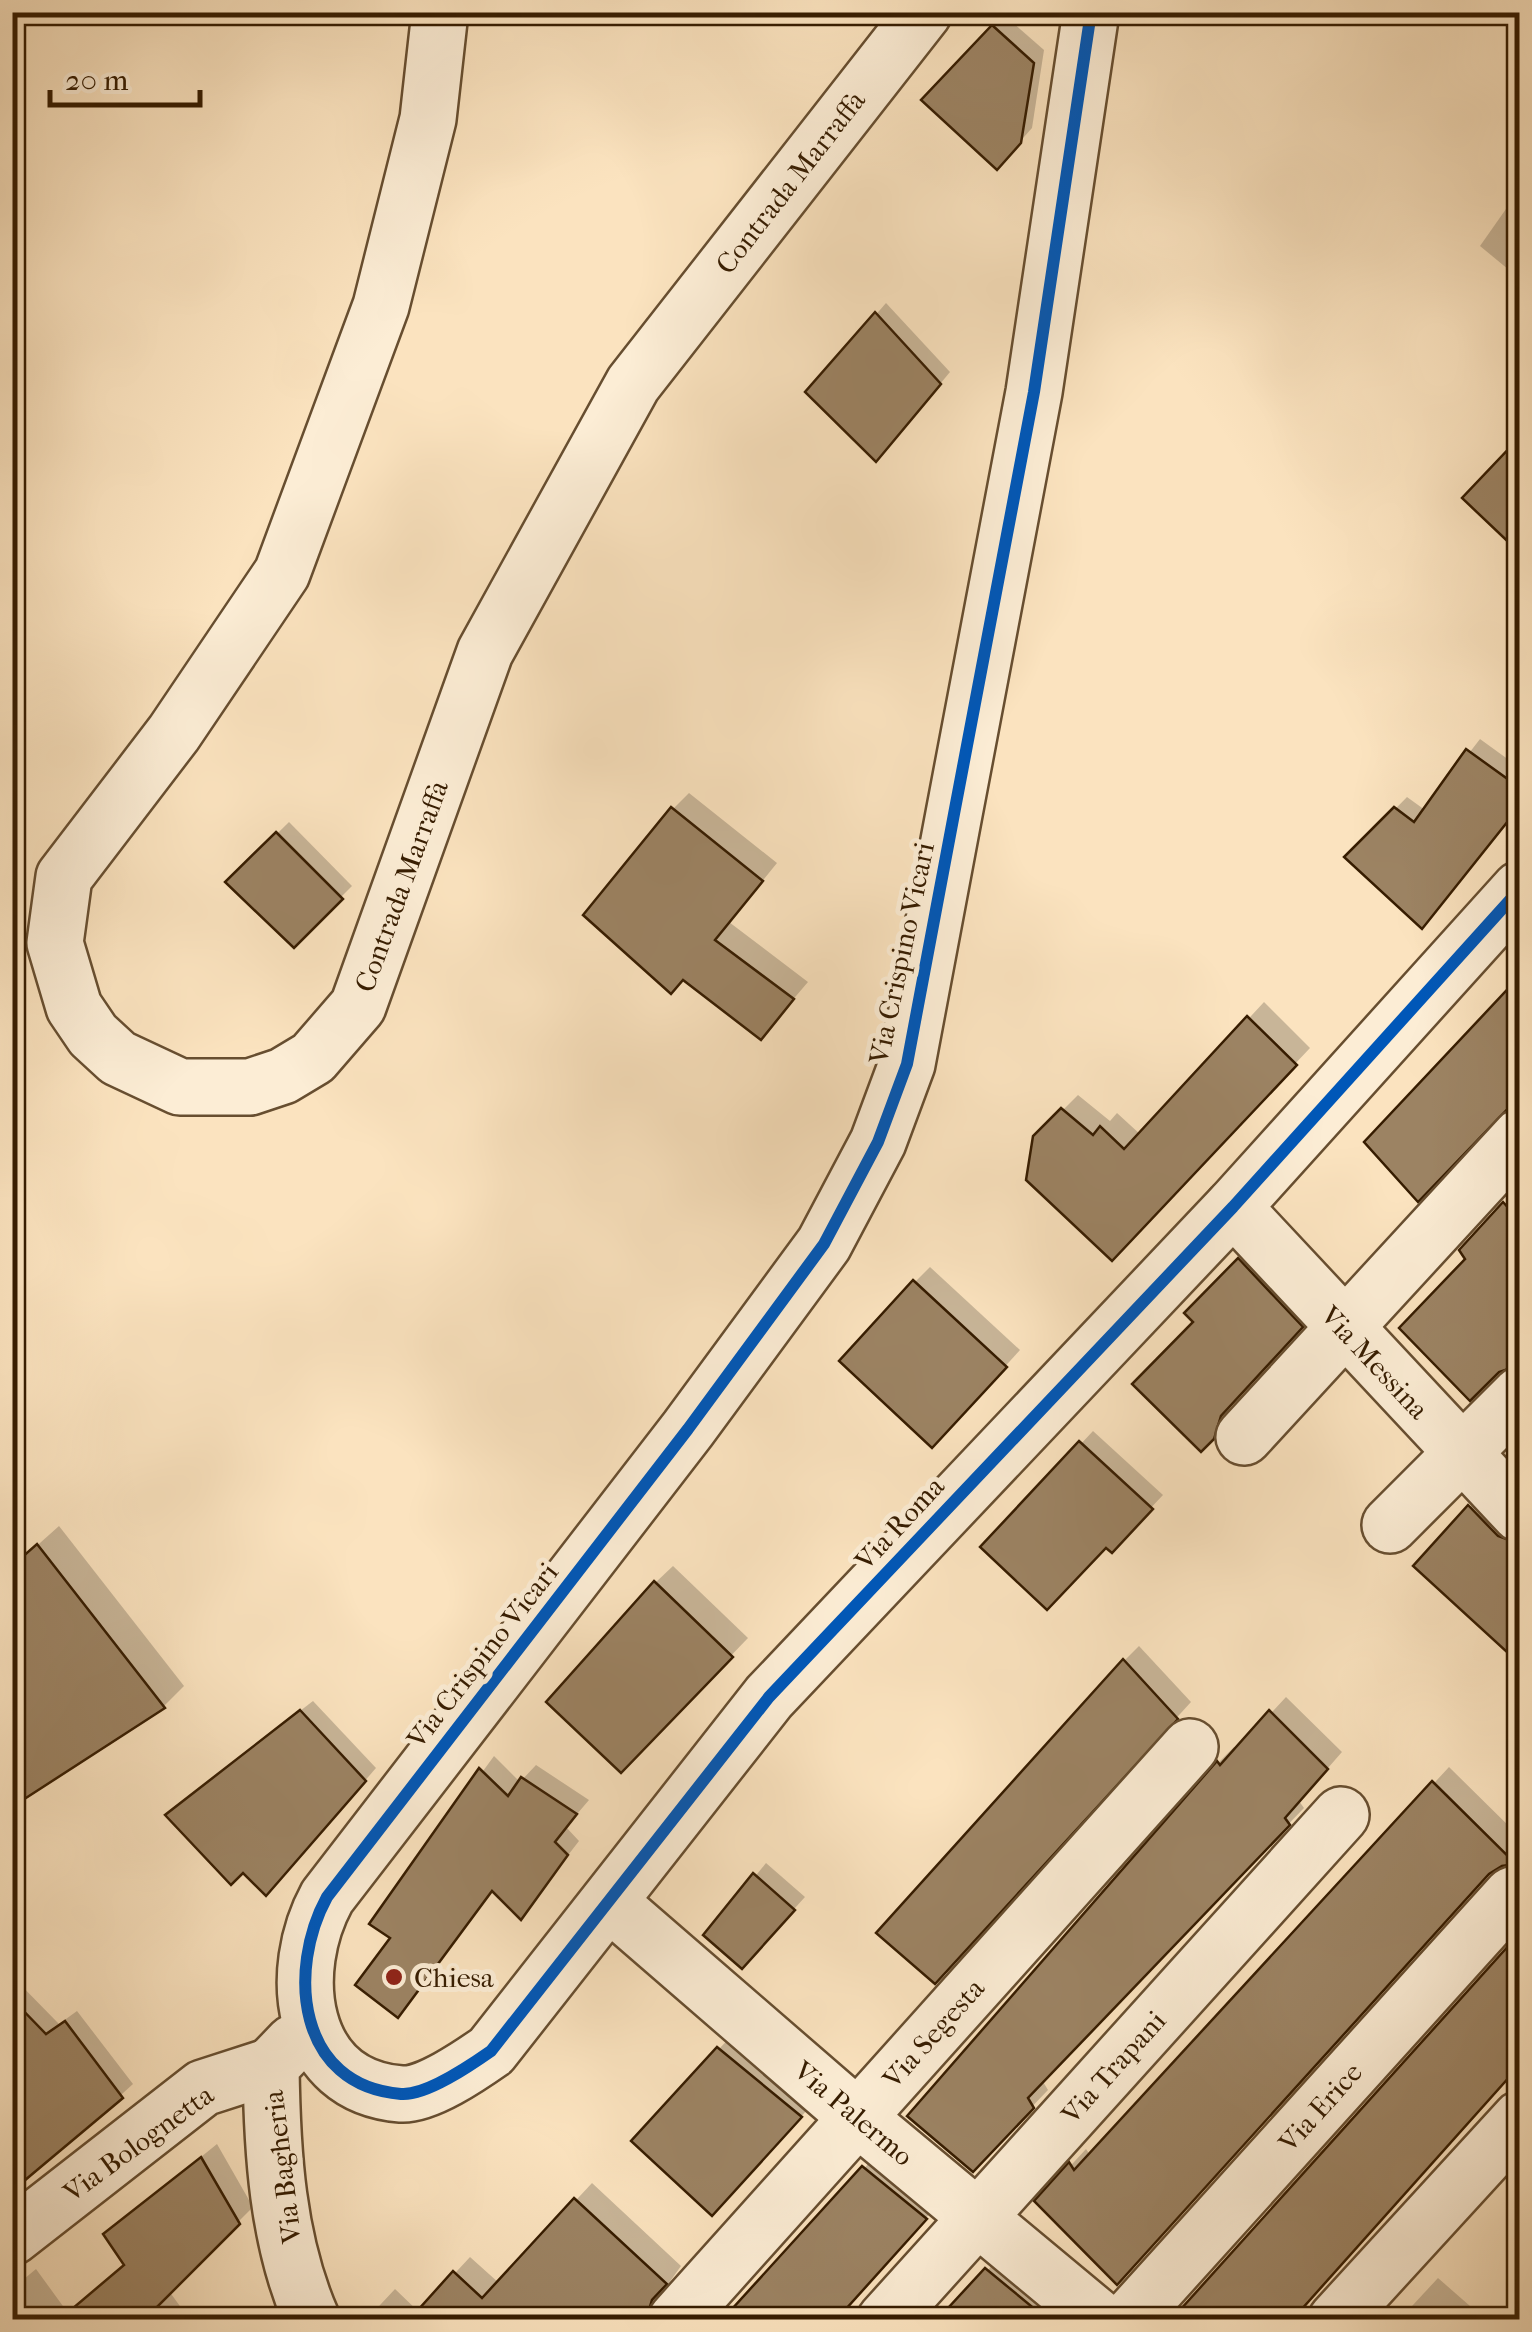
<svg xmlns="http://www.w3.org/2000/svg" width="1532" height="2332" font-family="'IM FELL French Canon',serif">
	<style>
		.shadow { fill: #0003 }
		.building { fill: #9c8363; stroke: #361c00; stroke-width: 2.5 }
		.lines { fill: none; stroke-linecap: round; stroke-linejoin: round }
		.minor-casing { stroke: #674e30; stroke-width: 60 }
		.minor { stroke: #fcedd5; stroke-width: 55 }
		.cycleway-casing { stroke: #fcedd5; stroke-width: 19 }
		.cycleway { stroke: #0057b8; stroke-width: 12 }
		.poi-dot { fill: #8f2418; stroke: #fcedd5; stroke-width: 4 }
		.labels { text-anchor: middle; stroke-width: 10; stroke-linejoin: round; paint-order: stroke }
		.street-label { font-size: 28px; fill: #361c00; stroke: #fcedd5 }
		.poi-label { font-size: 28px; fill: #361c00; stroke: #fcedd5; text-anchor: start }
	</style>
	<rect width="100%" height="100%" fill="#fbe3bf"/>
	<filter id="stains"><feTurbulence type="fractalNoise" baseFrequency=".002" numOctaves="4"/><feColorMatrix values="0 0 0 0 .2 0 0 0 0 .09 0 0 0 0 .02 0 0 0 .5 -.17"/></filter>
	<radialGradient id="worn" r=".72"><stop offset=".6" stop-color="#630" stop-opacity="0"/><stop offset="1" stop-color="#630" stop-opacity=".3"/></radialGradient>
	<g class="shadow">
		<path d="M1005,16l39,34 -12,78 -24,27 -83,-55z"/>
		<path d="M1520,189v90l-40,-33z"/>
		<path d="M886,303l64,69 -64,77 -77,-57z"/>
		<path d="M1480,739l40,29v37l-172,52 59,-60 18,13z"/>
		<path d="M689,793l88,70 -48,59 79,60 -47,55 -77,-59 -11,-169z"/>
		<path d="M289,822l63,64 -58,58 -66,-62z"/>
		<path d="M1264,1002l46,46 -183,195 -92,-105 43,-43 32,26 7,-8 24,22z"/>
		<path d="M1517,1191l3,171 -10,1 -40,34 -1,-138 -7,-9z"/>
		<path d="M1251,1249l61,65 -80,87 -7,24 -24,24 -5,-127 -8,-9z"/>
		<path d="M930,1267l90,83 -73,80 -32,-148z"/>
		<path d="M1093,1431l70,64 -52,55 -6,-6 -121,3z"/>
		<path d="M1520,1442v22l-11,-11z"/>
		<path d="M1483,1493l37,33v140l-103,-100z"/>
		<path d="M59,1526l125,160 -20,20 -152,98v-236z"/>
		<path d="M673,1566l75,72 -127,132 34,-187z"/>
		<path d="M1139,1646l52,56 -241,264 174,-305z"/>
		<path d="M1286,1697l56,55 -43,49 5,7 -262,272 6,10 -76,79 -62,-53 309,-354 15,-15 3,3z"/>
		<path d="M313,1701l63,67 -98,113 -98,-78z"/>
		<path d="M494,1756l26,26 16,-17 53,35 -23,27 13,14 -58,75 -27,-27 -97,126 -4,-78 -21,-14z"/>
		<path d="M1449,1767l71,70v21l-19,5 -463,338 48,-52 4,6z"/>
		<path d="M766,1863l39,34 -52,57 -46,-19z"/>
		<path d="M12,1976l47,48 18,-13 56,73 -121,110z"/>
		<path d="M736,2031l82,67 -88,97 -11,-146z"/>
		<path d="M217,2144l36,63 -84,84 21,29h-178v-31l24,-20 32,44 58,-50 -20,-29z"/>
		<path d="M880,2151l61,50 -106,119 -106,-4z"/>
		<path d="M592,2183l89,83 -20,28 5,26h-300l29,-31 24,23 51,-55 29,26z"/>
		<path d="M1001,2256l75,64h-135z"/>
		<path d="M1438,2278l48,42h-87z"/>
	</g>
	<g class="building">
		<path d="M992,25l42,38 -13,80 -24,27 -76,-70z"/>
		<path d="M875,312l66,72 -65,78 -71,-70z"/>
		<path d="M1520,437v116l-58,-55z"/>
		<path d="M1466,749l54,39v18l-98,123 -78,-72 50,-50 20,15z"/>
		<path d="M671,807l92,74 -48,59 79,59 -33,41 -78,-60 -12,14 -88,-79z"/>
		<path d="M276,832l67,67 -49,49 -69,-66z"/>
		<path d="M1520,976v120l-102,106 -54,-60z"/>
		<path d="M1247,1016l50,49 -185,196 -86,-81 7,-44 28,-28 32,27 7,-9 24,23z"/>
		<path d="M1503,1202l17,19v144l-21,7 -29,29 -71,-73 66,-69 -6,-9z"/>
		<path d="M1238,1258l65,69 -82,89 -7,23 -13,13 -69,-68 61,-62 -9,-9z"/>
		<path d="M913,1280l94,87 -75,81 -93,-87z"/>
		<path d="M1079,1441l74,68 -41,44 -6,-5 -59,62 -67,-63z"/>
		<path d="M1468,1505l30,31 22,8v120l-107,-98z"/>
		<path d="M37,1544l128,164 -153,99v-241z"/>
		<path d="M654,1581l79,76 -112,116 -75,-71z"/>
		<path d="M1123,1659l55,60 -243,265 -59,-51z"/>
		<path d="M300,1710l66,71 -100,115 -23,-23 -12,12 -66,-70z"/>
		<path d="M1269,1710l59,59 -43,49 5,7 -262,273 6,10 -61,64 -66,-56 310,-355 3,4z"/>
		<path d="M479,1768l29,28 13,-19 56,37 -22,28 13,13 -47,65 -29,-29 -94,127 -43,-33 35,-47 -21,-14z"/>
		<path d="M1432,1781l84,83 -14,2 -13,8 -372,411 -83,-84 35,-39 5,8z"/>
		<path d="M753,1873l42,37 -53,59 -39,-34z"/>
		<path d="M1520,1933v132l-228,255h-121z"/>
		<path d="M12,1999l34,35 19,-13 58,77 -111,93z"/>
		<path d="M717,2047l85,70 -90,99 -81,-75z"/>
		<path d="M201,2157l39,67 -96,96h-85l65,-55 -21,-31z"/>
		<path d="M862,2166l65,53 -91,101h-114z"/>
		<path d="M574,2198l93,86 -15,16 -6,20h-237l44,-49 29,27z"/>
		<path d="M985,2268l63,52h-111z"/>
	</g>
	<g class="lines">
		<defs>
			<g id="minor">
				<path d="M440,12l-12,107 -47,187 -99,267 -108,160 -110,144 -9,66 19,64 19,28 25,23 62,29h70l33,-11 30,-18 45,-52 127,-354 148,-268 291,-372"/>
				<path d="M1091,12l-57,380 -80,422 -47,250 -29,78 -54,102 -136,185 -361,468c-40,73 -30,189 74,197 25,2 70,-29 90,-43l278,-354 464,-490 287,-318"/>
				<path d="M1233,1207l287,307"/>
				<path d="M1244,1437l276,-300"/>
				<path d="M1390,1525l130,-130"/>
				<path d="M610,1903l247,214 244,203"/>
				<path d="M293,2043l-22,23c1,85 6,175 41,254"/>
				<path d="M12,2237l191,-149 68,-22"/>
				<path d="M676,2320l514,-573"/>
				<path d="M885,2320l456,-505"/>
				<path d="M1128,2320l384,-425"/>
				<path d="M1336,2320l184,-201"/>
			</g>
		</defs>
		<use href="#minor" class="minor-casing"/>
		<use href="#minor" class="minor"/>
		<defs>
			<path id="cycleway" d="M1091,12l-57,380 -80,422 -47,250 -29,78 -54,102 -136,185 -361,468c-40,73 -30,189 74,197 25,2 70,-29 90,-43l278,-354 464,-490 287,-318"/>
		</defs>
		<use href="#cycleway" class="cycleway-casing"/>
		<use href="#cycleway" class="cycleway"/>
	</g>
	<circle class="poi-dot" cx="394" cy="1977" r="10"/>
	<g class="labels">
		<g class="street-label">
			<text transform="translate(790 182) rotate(-52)" y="10">Contrada Marraffa</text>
			<text transform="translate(401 886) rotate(-70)" y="10">Contrada Marraffa</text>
			<text transform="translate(901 953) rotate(-78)" y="10">Via Crispino Vicari</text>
			<text transform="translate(1375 1362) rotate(47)" y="10">Via Messina</text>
			<text transform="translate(899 1523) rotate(-47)" y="10">Via Roma</text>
			<text transform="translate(482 1655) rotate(-52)" y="10">Via Crispino Vicari</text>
			<text transform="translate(933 2033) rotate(-48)" y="10">Via Segesta</text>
			<text transform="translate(1113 2067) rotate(-48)" y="10">Via Trapani</text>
			<text transform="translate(1320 2107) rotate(-48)" y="10">Via Erice</text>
			<text transform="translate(854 2113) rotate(40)" y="10">Via Palermo</text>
			<text transform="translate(138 2143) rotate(-36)" y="10">Via Bolognetta</text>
			<text transform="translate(282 2167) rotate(-97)" y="10">Via Bagheria</text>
		</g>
		<g class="poi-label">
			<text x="414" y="1987">Chiesa</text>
		</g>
	</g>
	<rect width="1532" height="2332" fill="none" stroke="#fbe3bf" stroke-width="50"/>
	<rect x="15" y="15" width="1502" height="2302" fill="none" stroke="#361c00" stroke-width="5"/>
	<rect x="25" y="25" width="1482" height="2282" fill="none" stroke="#361c00" stroke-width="2.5"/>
	<path d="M50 90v15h150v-15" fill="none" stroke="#361c00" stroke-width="5"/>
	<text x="65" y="90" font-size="30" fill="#361c00" stroke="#fcedd5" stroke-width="8" paint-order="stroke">20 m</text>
	<rect width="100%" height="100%" filter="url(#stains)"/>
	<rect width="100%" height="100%" fill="url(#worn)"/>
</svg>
